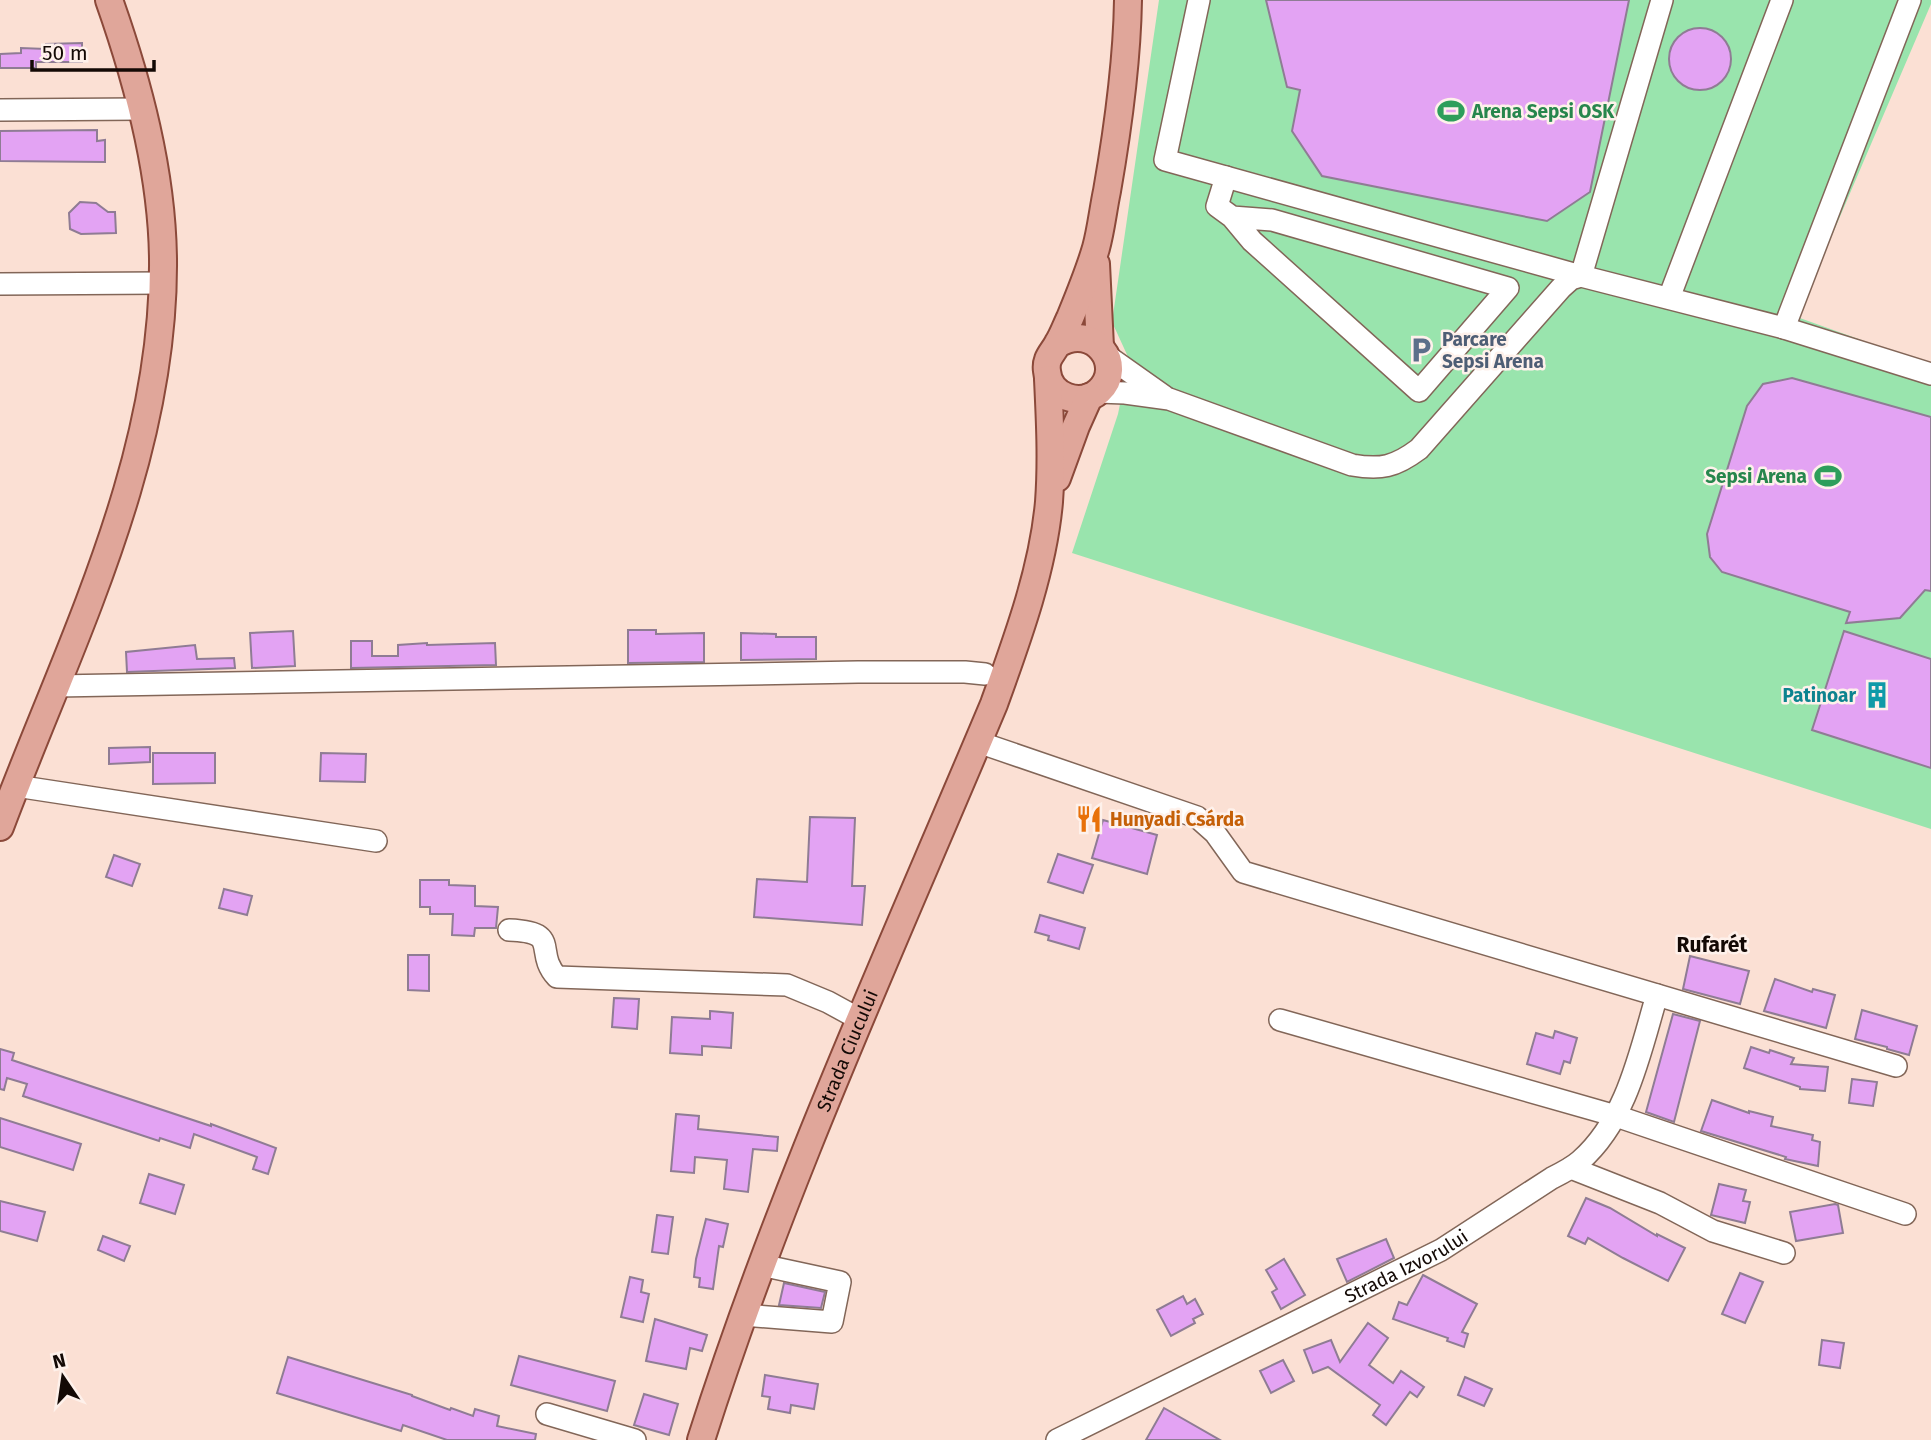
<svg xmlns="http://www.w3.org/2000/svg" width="1931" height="1440" font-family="'Fira Sans',sans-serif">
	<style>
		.green { fill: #99e4ad }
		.building { fill: #e3a3f3; stroke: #8f7c94; stroke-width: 2 }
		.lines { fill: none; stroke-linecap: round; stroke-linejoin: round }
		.minor-casing { stroke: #826658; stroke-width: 24 }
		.major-casing { stroke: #8b493a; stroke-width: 30 }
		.minor { stroke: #fff; stroke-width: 21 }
		.major { stroke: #e0a69a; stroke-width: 26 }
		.labels { text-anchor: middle; stroke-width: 5; stroke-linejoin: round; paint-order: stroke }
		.leisure-label { font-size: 19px; font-weight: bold; fill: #27864d; stroke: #fef1eb; text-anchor: start }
		.service-label { font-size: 19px; font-weight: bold; fill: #4e5e75; stroke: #fef1eb; text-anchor: start }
		.culture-label { font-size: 19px; font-weight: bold; fill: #0d838f; stroke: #fef1eb; text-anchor: end }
		.food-label { font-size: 19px; font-weight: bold; fill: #c56008; stroke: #fef1eb; text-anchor: start }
		.street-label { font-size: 19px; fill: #130905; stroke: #fef1eb }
		.neighbourhood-label { font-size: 21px; font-weight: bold; fill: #130905; stroke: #fef1eb }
	</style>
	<rect width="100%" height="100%" fill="#fbe0d4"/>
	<path class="green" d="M1159,0h772v4l-134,313 134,48v464l-859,-276 46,-139 11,-55 -17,-37z"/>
	<g class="building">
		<path d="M1266,0h363l-39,192 -43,29 -225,-45 -30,-45 8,-41 -13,-3z"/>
		<circle cx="1700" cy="59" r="31"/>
		<path d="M82,43v19h-46v6h-36v-14l21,-1v-5l25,1v-5z"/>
		<path d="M97,130v11l8,-1v22l-105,-1v-30z"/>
		<path d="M80,202l16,1 12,9h7l1,21 -35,1 -11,-5 -1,-16z"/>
		<path d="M1792,378l139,39v174l-6,-1 -25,28 -54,5 4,-11 -128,-40 -12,-15 -3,-23 40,-128 16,-22z"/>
		<path d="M628,630h28v4l48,-1v29l-76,1z"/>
		<path d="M293,631l2,35 -43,2 -2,-35z"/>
		<path d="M1844,631l87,28v109l-119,-38z"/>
		<path d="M741,633l35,1v3h40v22l-75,1z"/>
		<path d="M351,641h21v15h26v-11l29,-2v2l68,-2 1,22 -145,3z"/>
		<path d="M195,645l2,14 37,-1 1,10 -108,4 -1,-20z"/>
		<path d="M150,747v15l-41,2v-16z"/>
		<path d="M153,753h62v30l-62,1z"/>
		<path d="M321,753l45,1 -1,28 -45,-1z"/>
		<path d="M810,817l45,1 -3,68h13l-3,39 -108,-8 3,-38 50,3z"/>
		<path d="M1103,820l54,15 -10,39 -55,-16z"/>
		<path d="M1058,854l35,11 -10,28 -35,-11z"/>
		<path d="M114,855l26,9 -8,22 -26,-9z"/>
		<path d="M420,880h29v5l26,1v20l23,1 -2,21h-21l-1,8 -22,-1 1,-21h-23v-7h-10z"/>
		<path d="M224,889l28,7 -5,19 -28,-7z"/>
		<path d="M1040,915l45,13 -6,21 -31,-9 1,-4 -14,-4z"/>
		<path d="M408,955h21v36l-21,-1z"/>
		<path d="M1690,956l59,15 -9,33 -57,-15z"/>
		<path d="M1775,979l37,13 1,-3 22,6 -9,33 -62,-17z"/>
		<path d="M614,998l25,1 -2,30 -25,-2z"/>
		<path d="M1862,1010l55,16 -8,29 -22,-6v-2l-32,-8z"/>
		<path d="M710,1011l23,2 -2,35 -29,-2v9l-32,-2 2,-36 38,2z"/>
		<path d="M1673,1014l27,7 -26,101 -28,-10z"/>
		<path d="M1555,1031l22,7 -7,25 -6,-2 -4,13 -33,-10 9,-31 17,5z"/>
		<path d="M1751,1047l18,6 1,-3 24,8 -3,6 37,3 -3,24 -25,-2v-2l-56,-19z"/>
		<path d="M0,1049l14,4 -2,7 199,66v-2l65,24 -8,26 -15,-5 4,-12 -63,-23 -4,14 -30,-10 -1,3 -136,-45 4,-12 -20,-6 -3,12 -4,-1z"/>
		<path d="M1852,1079l25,3 -4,24 -24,-3z"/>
		<path d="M1712,1100l37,13v-2l24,6 -2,9 42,9 -1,5 8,2 -2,24 -33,-7 1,-2 -85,-26z"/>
		<path d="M676,1114l23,2 -1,13 80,8 -1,14 -24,-2 -5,43 -24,-3 3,-29 -32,-3 -1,16 -23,-2z"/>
		<path d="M0,1118l81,26 -8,26 -73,-23z"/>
		<path d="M149,1174l35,11 -9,29 -35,-11z"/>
		<path d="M1719,1184l27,6 -3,11 7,1 -5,21 -34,-8z"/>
		<path d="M1586,1198l24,10 47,28v-2l28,14 -17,33 -45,-23 -35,-20 -3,6 -17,-8z"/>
		<path d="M0,1201l45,11 -8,29 -37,-10z"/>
		<path d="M1835,1204l3,1 5,28 -47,8 -6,-29z"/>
		<path d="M657,1215l16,2 -5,37 -16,-2z"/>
		<path d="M706,1219l22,5 -5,23 -4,-1 -6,43 -14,-2 1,-9 -6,-1 2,-18z"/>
		<path d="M103,1236l27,10 -6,15 -26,-11z"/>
		<path d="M1386,1239l8,19 -47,24 -10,-23z"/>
		<path d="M1284,1259l21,36 -24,14 -9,-17 5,-3 -11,-19z"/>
		<path d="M1740,1273l23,9 -18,41 -23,-9z"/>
		<path d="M1423,1275l54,29 -15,28 6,2 -4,13 -17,-6 1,-3 -55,-19 6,-17 8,3z"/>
		<path d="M630,1277l13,3 -2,12 8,2 -6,28 -22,-5z"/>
		<path d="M784,1283l41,9 -4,16 -42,-3z"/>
		<path d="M1183,1296l4,8 8,-5 8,15 -10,5 2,4 -24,13 -14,-26z"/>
		<path d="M655,1319l52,16 -5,16 -12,-3 -4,21 -40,-8z"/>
		<path d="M1368,1323l20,15 -19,27 24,18 8,-12 23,16 -7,10 -7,-5 -24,33 -13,-10 7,-10 -52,-38 -15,6 -9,-23 27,-10 9,22z"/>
		<path d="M1822,1340l22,3 -4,25 -21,-3z"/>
		<path d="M519,1356l96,25 -8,30 -96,-26z"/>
		<path d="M288,1357l124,38v1l38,14 1,-2 22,8 2,-7 24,7 -2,10 39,8 -1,6h-88l-44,-15 -2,6 -124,-38z"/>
		<path d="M1283,1360l11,21 -23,12 -11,-22z"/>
		<path d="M765,1375l53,9 -4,25 -23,-4 -1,8 -22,-4 2,-12 -8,-1z"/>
		<path d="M1465,1377l27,12 -8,17 -26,-11z"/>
		<path d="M644,1394l34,10 -9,31 -35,-10z"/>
		<path d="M1164,1408l56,32h-74z"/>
	</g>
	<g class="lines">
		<defs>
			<g id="minor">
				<path d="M1199,0l-34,160 416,116 81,-276"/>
				<path d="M0,110l141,-1"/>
				<path d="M1226,177l-9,29 15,11 20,24 167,150 89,-103 -236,-68 -40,-3"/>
				<path d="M0,284l163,-1"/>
				<path d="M1669,298l113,-298"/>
				<path d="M1784,328l126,-328"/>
				<path d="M1106,355l58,41"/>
				<path d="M1098,392l27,1 44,6 183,66c29,5 43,2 67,-16l142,-161 10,-9 10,-3 203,52 147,46"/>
				<path d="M56,686l802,-14h107l20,2"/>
				<path d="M978,742l219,75 18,16 28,39 653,194"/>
				<path d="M16,786l360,55"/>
				<path d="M509,930c54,2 24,21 48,47l230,8 41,17 33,18"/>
				<path d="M1280,1020l336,96 289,98"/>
				<path d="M1571,1168l89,35 53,28 71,22"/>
				<path d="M743,1315l89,7 8,-40 -79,-17"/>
				<path d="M547,1414l88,26"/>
				<path id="s1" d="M1057,1440l384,-190 111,-72c10,-5 20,-10 28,-17 47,-41 60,-109 77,-166"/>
			</g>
			<g id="major">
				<path d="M1096,264l4,83"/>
				<path d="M1058,344c36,-22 68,22 41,47 -19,17 -50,5 -52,-20 -2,-13 6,-18 11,-28 5,-8 8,-17 12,-25 9,-22 19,-46 26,-70 5,-18 7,-38 11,-57 11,-63 20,-127 21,-191"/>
				<path d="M1057,478l19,-52 13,-29"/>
				<path d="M0,827c69,-184 165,-366 163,-568 -1,-88 -25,-177 -54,-259"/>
				<path id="s2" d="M701,1440c80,-252 191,-493 293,-736 23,-64 49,-134 55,-202 3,-41 1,-82 -1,-123"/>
			</g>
		</defs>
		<use href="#minor" class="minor-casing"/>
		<use href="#major" class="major-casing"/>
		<use href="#minor" class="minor"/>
		<use href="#major" class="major"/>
	</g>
	<defs>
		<symbol id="stadium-bare" viewBox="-9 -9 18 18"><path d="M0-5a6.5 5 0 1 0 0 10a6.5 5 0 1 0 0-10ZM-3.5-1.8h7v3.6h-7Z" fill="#2e9e5b" stroke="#fef1eb" stroke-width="2.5" paint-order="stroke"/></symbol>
		<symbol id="parking-bare" viewBox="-9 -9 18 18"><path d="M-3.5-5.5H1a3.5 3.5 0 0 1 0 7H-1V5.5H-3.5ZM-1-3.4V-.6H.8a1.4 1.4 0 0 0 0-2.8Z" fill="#5c6f8a" stroke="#fef1eb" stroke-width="2.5" paint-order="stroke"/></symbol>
		<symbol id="building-bare" viewBox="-9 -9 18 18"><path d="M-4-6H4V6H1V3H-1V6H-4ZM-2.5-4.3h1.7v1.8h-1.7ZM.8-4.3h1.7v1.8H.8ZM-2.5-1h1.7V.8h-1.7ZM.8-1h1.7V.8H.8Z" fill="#0f9aa8" stroke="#fef1eb" stroke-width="2.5" paint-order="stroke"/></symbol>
		<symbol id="restaurant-bare" viewBox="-9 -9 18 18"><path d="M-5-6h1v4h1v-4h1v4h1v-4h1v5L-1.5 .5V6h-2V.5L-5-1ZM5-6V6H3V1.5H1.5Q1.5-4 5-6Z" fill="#e8710a" stroke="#fef1eb" stroke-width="2.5" paint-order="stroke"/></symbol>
	</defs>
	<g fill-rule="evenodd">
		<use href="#stadium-bare" x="1432" y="92" width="38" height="38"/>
		<use href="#parking-bare" x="1402" y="331" width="38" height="38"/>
		<use href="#stadium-bare" x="1809" y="457" width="38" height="38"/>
		<use href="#building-bare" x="1858" y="676" width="38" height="38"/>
		<use href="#restaurant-bare" x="1070" y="800" width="38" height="38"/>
	</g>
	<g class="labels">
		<g class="leisure-label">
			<text x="1472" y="118">Arena Sepsi OSK</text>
			<text x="1807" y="483" text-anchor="end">Sepsi Arena</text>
		</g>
		<g class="service-label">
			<text x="1442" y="346">Parcare<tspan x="1442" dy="22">Sepsi Arena</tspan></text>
		</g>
		<g class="culture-label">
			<text x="1856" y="702">Patinoar</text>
		</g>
		<g class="food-label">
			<text x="1110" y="826">Hunyadi Csárda</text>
		</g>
		<g class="street-label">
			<text dy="7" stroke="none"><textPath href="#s2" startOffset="416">Strada Ciucului</textPath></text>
			<text dy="7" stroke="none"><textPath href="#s1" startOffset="390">Strada Izvorului</textPath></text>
		</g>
		<g class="neighbourhood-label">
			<text x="1712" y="952">Rufarét</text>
		</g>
	</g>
	<g transform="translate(63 1377) rotate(347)" stroke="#fef1eb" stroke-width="5" paint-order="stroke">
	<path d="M0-5L12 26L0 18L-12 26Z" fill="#130905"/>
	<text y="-10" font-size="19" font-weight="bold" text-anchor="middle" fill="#130905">N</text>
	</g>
	<path d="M32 60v10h122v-10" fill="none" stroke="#130905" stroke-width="3.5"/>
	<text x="42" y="60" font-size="21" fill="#130905" stroke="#fef1eb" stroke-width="5" paint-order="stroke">50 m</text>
</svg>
